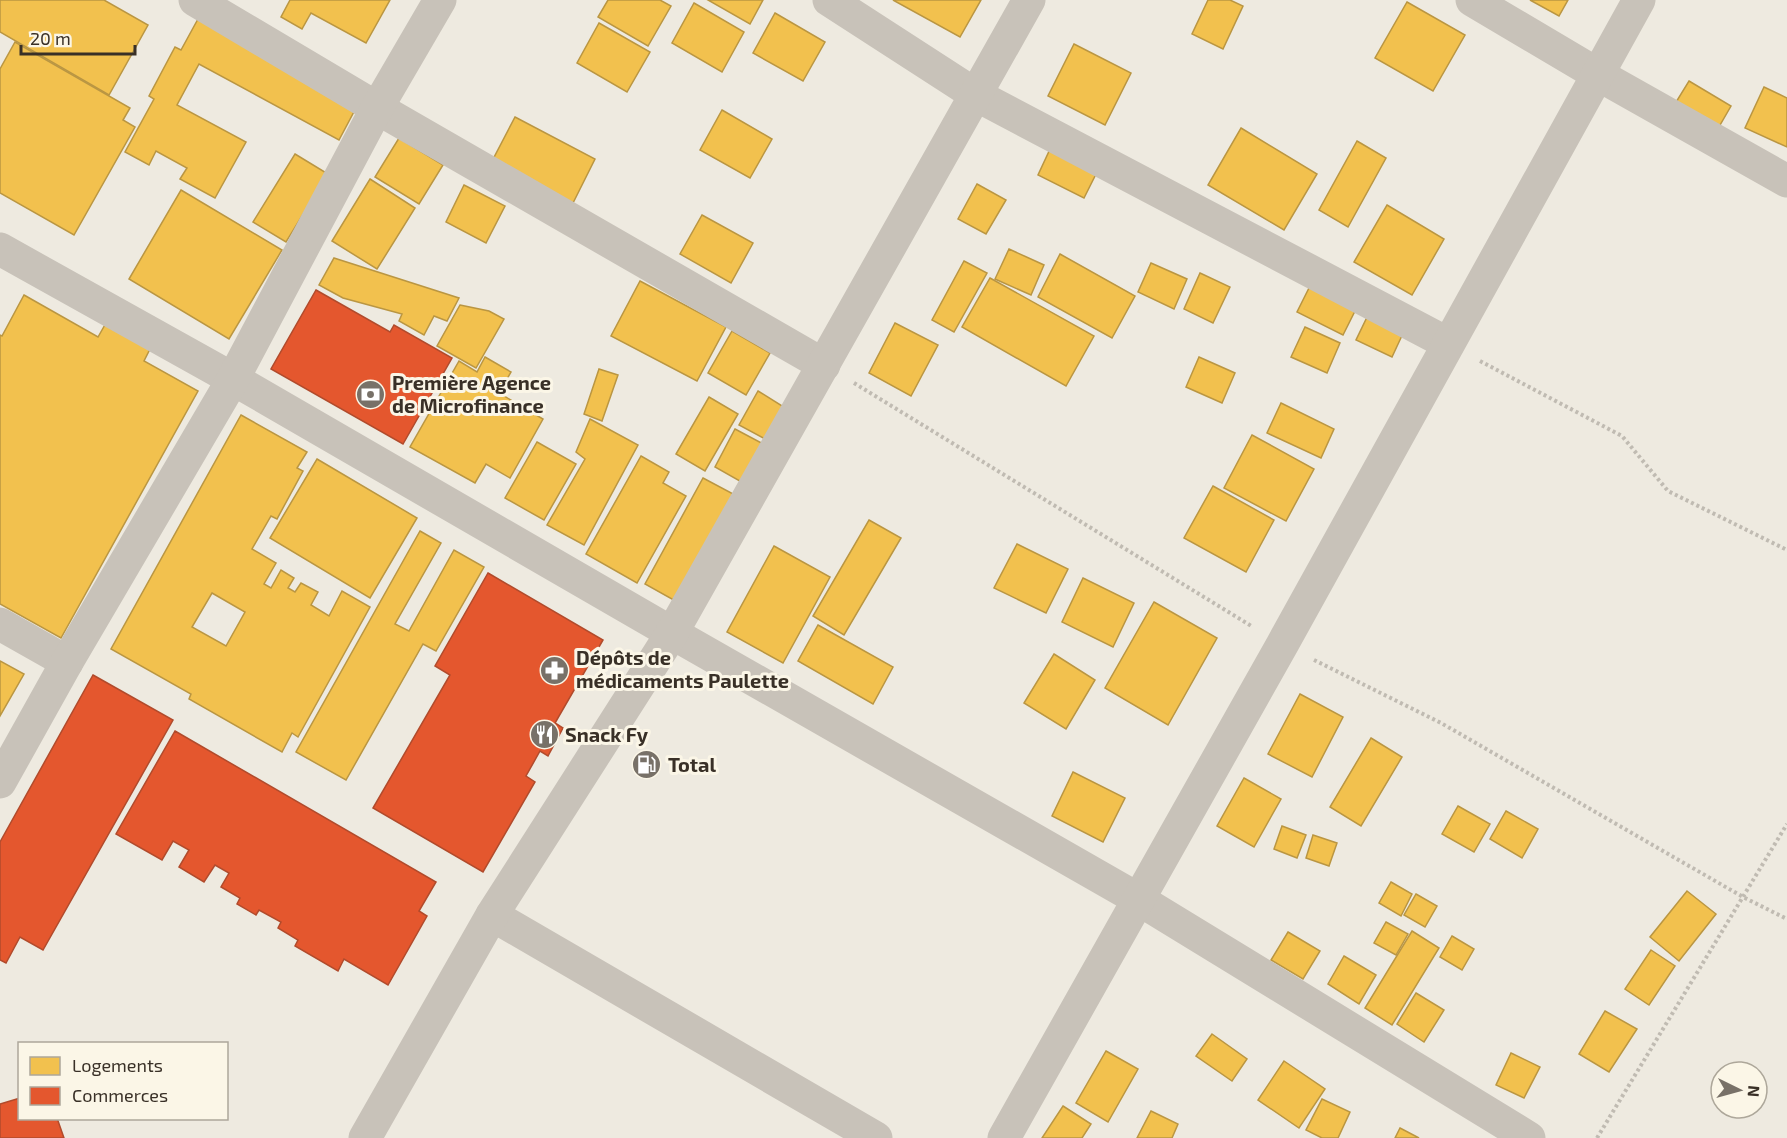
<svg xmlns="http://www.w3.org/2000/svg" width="1787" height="1138" font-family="'Exo 2',sans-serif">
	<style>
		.homes { fill: #f2c14e; stroke: #ba9642; stroke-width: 1.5; fill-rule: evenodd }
		.shops { fill: #e4572e; stroke: #b14b2c; stroke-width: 1.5 }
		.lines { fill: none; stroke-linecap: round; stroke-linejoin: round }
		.path { stroke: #c0bbb2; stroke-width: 4; stroke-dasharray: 3 3; stroke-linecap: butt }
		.street { stroke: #c8c2b9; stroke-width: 33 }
		.labels { text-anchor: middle; stroke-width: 6; stroke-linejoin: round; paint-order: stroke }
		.poi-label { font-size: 20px; font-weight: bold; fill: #393027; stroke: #fbf6e7; text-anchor: start }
	</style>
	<rect width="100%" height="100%" fill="#eeeae0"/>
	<g class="homes">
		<path d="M0,0h104l44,25 -39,70 -109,-63z"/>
		<path d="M290,0h100l-24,43 -55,-30 -9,16 -21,-12z"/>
		<path d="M608,0h52l11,6 -23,40 -50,-29z"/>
		<path d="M708,0h55l-13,24z"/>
		<path d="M893,0h88l-21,37z"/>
		<path d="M1208,0h22l13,6 -20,43 -31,-15z"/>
		<path d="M1530,0h38l-9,16z"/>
		<path d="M1407,2l58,33 -32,56 -58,-33z"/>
		<path d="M694,3l50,29 -22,40 -50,-29z"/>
		<path d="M775,13l50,29 -22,39 -50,-28z"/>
		<path d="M198,19l159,87 -18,34 -140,-76 -22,41 69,37 -31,56 -35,-19 7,-11 -31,-17 -7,14 -24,-13 29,-53 -5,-3 26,-49 6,3z"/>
		<path d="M599,23l51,29 -23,40 -50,-29z"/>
		<path d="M15,42l115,66 -7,12 12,7 -61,108 -74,-42v-124z"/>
		<path d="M1074,44l57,29 -26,52 -57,-29z"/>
		<path d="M1689,81l42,25 -15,26 -43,-25z"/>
		<path d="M1764,87l23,11v49l-42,-19z"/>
		<path d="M722,110l50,29 -22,39 -50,-28z"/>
		<path d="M515,117l80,42 -24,48 -81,-42z"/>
		<path d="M1241,128l76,46 -33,56 -76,-45z"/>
		<path d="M399,138l44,27 -24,39 -44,-27z"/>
		<path d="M1357,141l29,17 -38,69 -29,-17z"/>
		<path d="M1051,147l47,23 -14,28 -46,-23z"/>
		<path d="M295,154l33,20 -42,68 -33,-20z"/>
		<path d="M370,179l45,29 -38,61 -45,-28z"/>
		<path d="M977,184l29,16 -20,34 -28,-15z"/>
		<path d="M464,185l41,21 -19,37 -40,-21z"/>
		<path d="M181,190l101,60 -53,89 -100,-60z"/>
		<path d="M1387,205l57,34 -32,56 -58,-33z"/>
		<path d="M702,215l51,28 -22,40 -51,-29z"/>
		<path d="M1009,249l35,16 -13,30 -36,-16z"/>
		<path d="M1060,254l75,42 -23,42 -74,-41z"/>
		<path d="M334,258l125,40 -12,23 -13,-5 -10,19 -25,-14 3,-7 -59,-16 -24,-13z"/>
		<path d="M964,261l23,12 -33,59 -22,-12z"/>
		<path d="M1151,263l36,16 -13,30 -36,-17z"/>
		<path d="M1200,273l30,14 -17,36 -29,-14z"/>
		<path d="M990,278l104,58 -28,50 -104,-59z"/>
		<path d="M640,281l86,46 -29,54 -86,-45z"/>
		<path d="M1311,284l46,23 -14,28 -46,-23z"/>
		<path d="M24,295l74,42 8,-14 45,24 -7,14 54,30 -137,247 -61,-34v-269l2,1z"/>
		<path d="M460,305l29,6 15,8 -28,49 -39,-22z"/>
		<path d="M1370,311l36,16 -14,30 -36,-17z"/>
		<path d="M895,323l43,22 -27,51 -42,-23z"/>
		<path d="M1305,327l35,16 -13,30 -36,-16z"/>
		<path d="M732,331l38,22 -24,42 -38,-22z"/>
		<path d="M485,357l26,15 -12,21 44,26 -33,59 -24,-14 -11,19 -65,-36 49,-86 18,11z"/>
		<path d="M1199,357l36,16 -13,30 -36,-16z"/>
		<path d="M599,369l19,6 -16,46 -18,-7z"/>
		<path d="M758,391l29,18 -18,32 -30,-16z"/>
		<path d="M709,397l29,17 -33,57 -29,-17z"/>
		<path d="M1281,403l53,26 -13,29 -54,-25z"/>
		<path d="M241,415l66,37 -10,16 6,3 -26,48 -6,-3 -19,33 24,14 -12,21 7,4 10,-18 13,8 -6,10 7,4 6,-9 17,9 -7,13 18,11 13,-25 28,16 -72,130 -6,-4 -10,19 -93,-53 2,-5 -80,-45zM212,593l33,19 -19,34 -34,-19z"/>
		<path d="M590,419l48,26 -54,100 -37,-20 38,-66 -9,-7z"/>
		<path d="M735,429l30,16 -20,39 -30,-17z"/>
		<path d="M1252,435l62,34 -28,52 -62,-33z"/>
		<path d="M537,442l39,22 -32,56 -39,-22z"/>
		<path d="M641,456l28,16 -6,11 23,13 -49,87 -51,-29z"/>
		<path d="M317,459l100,59 -47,80 -100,-60z"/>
		<path d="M703,478l34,18 -58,107 -34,-19z"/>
		<path d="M1213,486l61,34 -28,52 -62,-34z"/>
		<path d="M869,520l32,18 -57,97 -31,-19z"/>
		<path d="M420,531l21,12 -46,81 14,7 45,-81 30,17 -48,84 -13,-7 -77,136 -50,-28z"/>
		<path d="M1017,544l51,25 -22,44 -52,-25z"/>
		<path d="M774,546l56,31 -47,86 -56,-31z"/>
		<path d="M1083,578l51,25 -21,44 -51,-25z"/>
		<path d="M1154,602l63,36 -49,87 -63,-37z"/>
		<path d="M818,625l75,42 -20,37 -75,-43z"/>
		<path d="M1054,654l41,26 -29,49 -42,-26z"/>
		<path d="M0,661l24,13 -24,42z"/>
		<path d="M1300,694l43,23 -31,60 -44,-23z"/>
		<path d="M1371,738l31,19 -41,69 -31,-19z"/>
		<path d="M1073,772l52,26 -22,44 -51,-26z"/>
		<path d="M1244,778l37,21 -27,48 -37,-21z"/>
		<path d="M1458,806l32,18 -16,28 -32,-18z"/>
		<path d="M1506,811l32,18 -16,29 -32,-19z"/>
		<path d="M1282,826l24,9 -9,23 -23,-9z"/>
		<path d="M1313,835l24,8 -8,23 -23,-8z"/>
		<path d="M1391,882l21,12 -11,22 -22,-13z"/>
		<path d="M1687,891l29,23 -37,47 -29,-24z"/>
		<path d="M1416,894l21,12 -12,21 -21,-12z"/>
		<path d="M1386,922l22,12 -12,21 -22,-12z"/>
		<path d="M1412,931l27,17 -47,77 -27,-17z"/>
		<path d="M1288,932l32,19 -17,28 -32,-19z"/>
		<path d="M1452,936l22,13 -12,21 -22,-13z"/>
		<path d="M1651,950l24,16 -26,39 -24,-16z"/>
		<path d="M1344,956l32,19 -17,29 -31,-20z"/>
		<path d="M1416,993l28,17 -20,32 -27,-18z"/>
		<path d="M1605,1011l32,18 -28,43 -30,-18z"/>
		<path d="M1212,1034l35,25 -15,22 -36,-25z"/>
		<path d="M1106,1051l32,18 -30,53 -32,-19z"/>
		<path d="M1511,1053l29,14 -16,31 -28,-13z"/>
		<path d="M1284,1061l41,28 -26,39 -41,-28z"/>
		<path d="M1322,1099l28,13 -12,26h-16l-16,-8z"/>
		<path d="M1063,1106l28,18 -9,14h-40z"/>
		<path d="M1151,1111l27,13 -6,14h-35z"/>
		<path d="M1400,1128l19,10h-24z"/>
	</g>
	<g class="shops">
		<path d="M316,290l74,42 4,-7 58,33 -49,86 -132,-75z"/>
		<path d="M488,573l115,67 -48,83 8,5 -15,28 -8,-5 -14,25 9,6 -52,90 -110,-64 77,-133 -15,-9z"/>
		<path d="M93,675l80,45 -130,230 -23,-13 -14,26 -6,-3v-118z"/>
		<path d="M175,731l261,151 -17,29 8,5 -39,69 -44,-26 -6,12 -43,-25 3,-6 -20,-12 3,-6 -22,-12 -3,5 -19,-11 3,-6 -19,-11 8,-14 -14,-8 -11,17 -25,-15 10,-17 -16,-9 -11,19 -46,-26z"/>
		<path d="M20,1098v20h37l7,20h-64v-34z"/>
	</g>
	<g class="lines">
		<g class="path">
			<path d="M1480,361l142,75 46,55 119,59"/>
			<path d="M854,383l399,244"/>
			<path d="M1314,660l127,63 302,174 44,22"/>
			<path d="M1597,1138l190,-314"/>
		</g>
		<g class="street">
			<path d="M195,0l182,108 447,257"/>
			<path d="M829,0l147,95 471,248"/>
			<path d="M1472,0l125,74 190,107"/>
			<path d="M0,249l233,130 439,254 466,266 391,239"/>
			<path d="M0,624l67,38"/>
			<path d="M0,782l67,-120 166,-283 144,-271 63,-108"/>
			<path d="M492,915l384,223"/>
			<path d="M365,1138l127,-223 180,-282 357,-633"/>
			<path d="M1004,1138l278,-493 357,-645"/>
		</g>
	</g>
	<defs>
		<symbol id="bank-disc" viewBox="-11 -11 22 22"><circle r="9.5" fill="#787168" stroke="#fbf6e7"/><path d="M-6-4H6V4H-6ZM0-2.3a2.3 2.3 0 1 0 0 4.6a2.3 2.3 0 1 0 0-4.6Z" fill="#fff"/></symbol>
		<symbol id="pharmacy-disc" viewBox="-11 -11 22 22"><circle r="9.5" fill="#787168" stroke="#fbf6e7"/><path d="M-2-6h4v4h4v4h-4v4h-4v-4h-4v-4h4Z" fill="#fff"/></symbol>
		<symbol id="restaurant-disc" viewBox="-11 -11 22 22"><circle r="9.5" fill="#787168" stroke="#fbf6e7"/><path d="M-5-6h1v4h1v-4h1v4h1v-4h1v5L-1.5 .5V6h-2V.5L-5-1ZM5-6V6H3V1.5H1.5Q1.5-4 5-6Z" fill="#fff"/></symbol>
		<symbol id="fuel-disc" viewBox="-11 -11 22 22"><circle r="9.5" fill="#787168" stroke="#fbf6e7"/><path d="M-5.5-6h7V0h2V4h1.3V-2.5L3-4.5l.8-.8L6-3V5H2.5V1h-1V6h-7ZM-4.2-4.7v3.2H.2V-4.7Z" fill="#fff"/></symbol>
	</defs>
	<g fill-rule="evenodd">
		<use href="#bank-disc" x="354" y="378" width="33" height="33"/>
		<use href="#pharmacy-disc" x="538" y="654" width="33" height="33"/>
		<use href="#restaurant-disc" x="528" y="718" width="33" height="33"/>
		<use href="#fuel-disc" x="630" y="748" width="33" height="33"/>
	</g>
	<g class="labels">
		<g class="poi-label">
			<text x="392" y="390">Première Agence<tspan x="392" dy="23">de Microfinance</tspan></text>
			<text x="576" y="665">Dépôts de<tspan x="576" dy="23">médicaments Paulette</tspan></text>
			<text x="565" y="742">Snack Fy</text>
			<text x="668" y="772">Total</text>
		</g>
	</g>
	<rect x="18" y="1042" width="210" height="78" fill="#fbf6e7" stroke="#ada79a" stroke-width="1.5"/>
	<rect x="30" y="1057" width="30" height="18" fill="#f2c14e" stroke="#ada79a" stroke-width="1.5"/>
	<text x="72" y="1072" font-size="18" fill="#393027">Logements</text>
	<rect x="30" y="1087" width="30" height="18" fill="#e4572e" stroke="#ada79a" stroke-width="1.5"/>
	<text x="72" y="1102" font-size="18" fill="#393027">Commerces</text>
	<g transform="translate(1739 1090) rotate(95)"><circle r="28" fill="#fbf6e7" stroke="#ada79a" stroke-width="1.5"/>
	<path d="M0-4.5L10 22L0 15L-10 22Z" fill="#787168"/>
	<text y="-9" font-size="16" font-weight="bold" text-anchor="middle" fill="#393027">N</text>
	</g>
	<path d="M21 45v9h114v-9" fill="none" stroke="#393027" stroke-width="3"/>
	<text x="30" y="45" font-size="18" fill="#393027" stroke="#fbf6e7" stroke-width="4.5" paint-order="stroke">20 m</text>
</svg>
